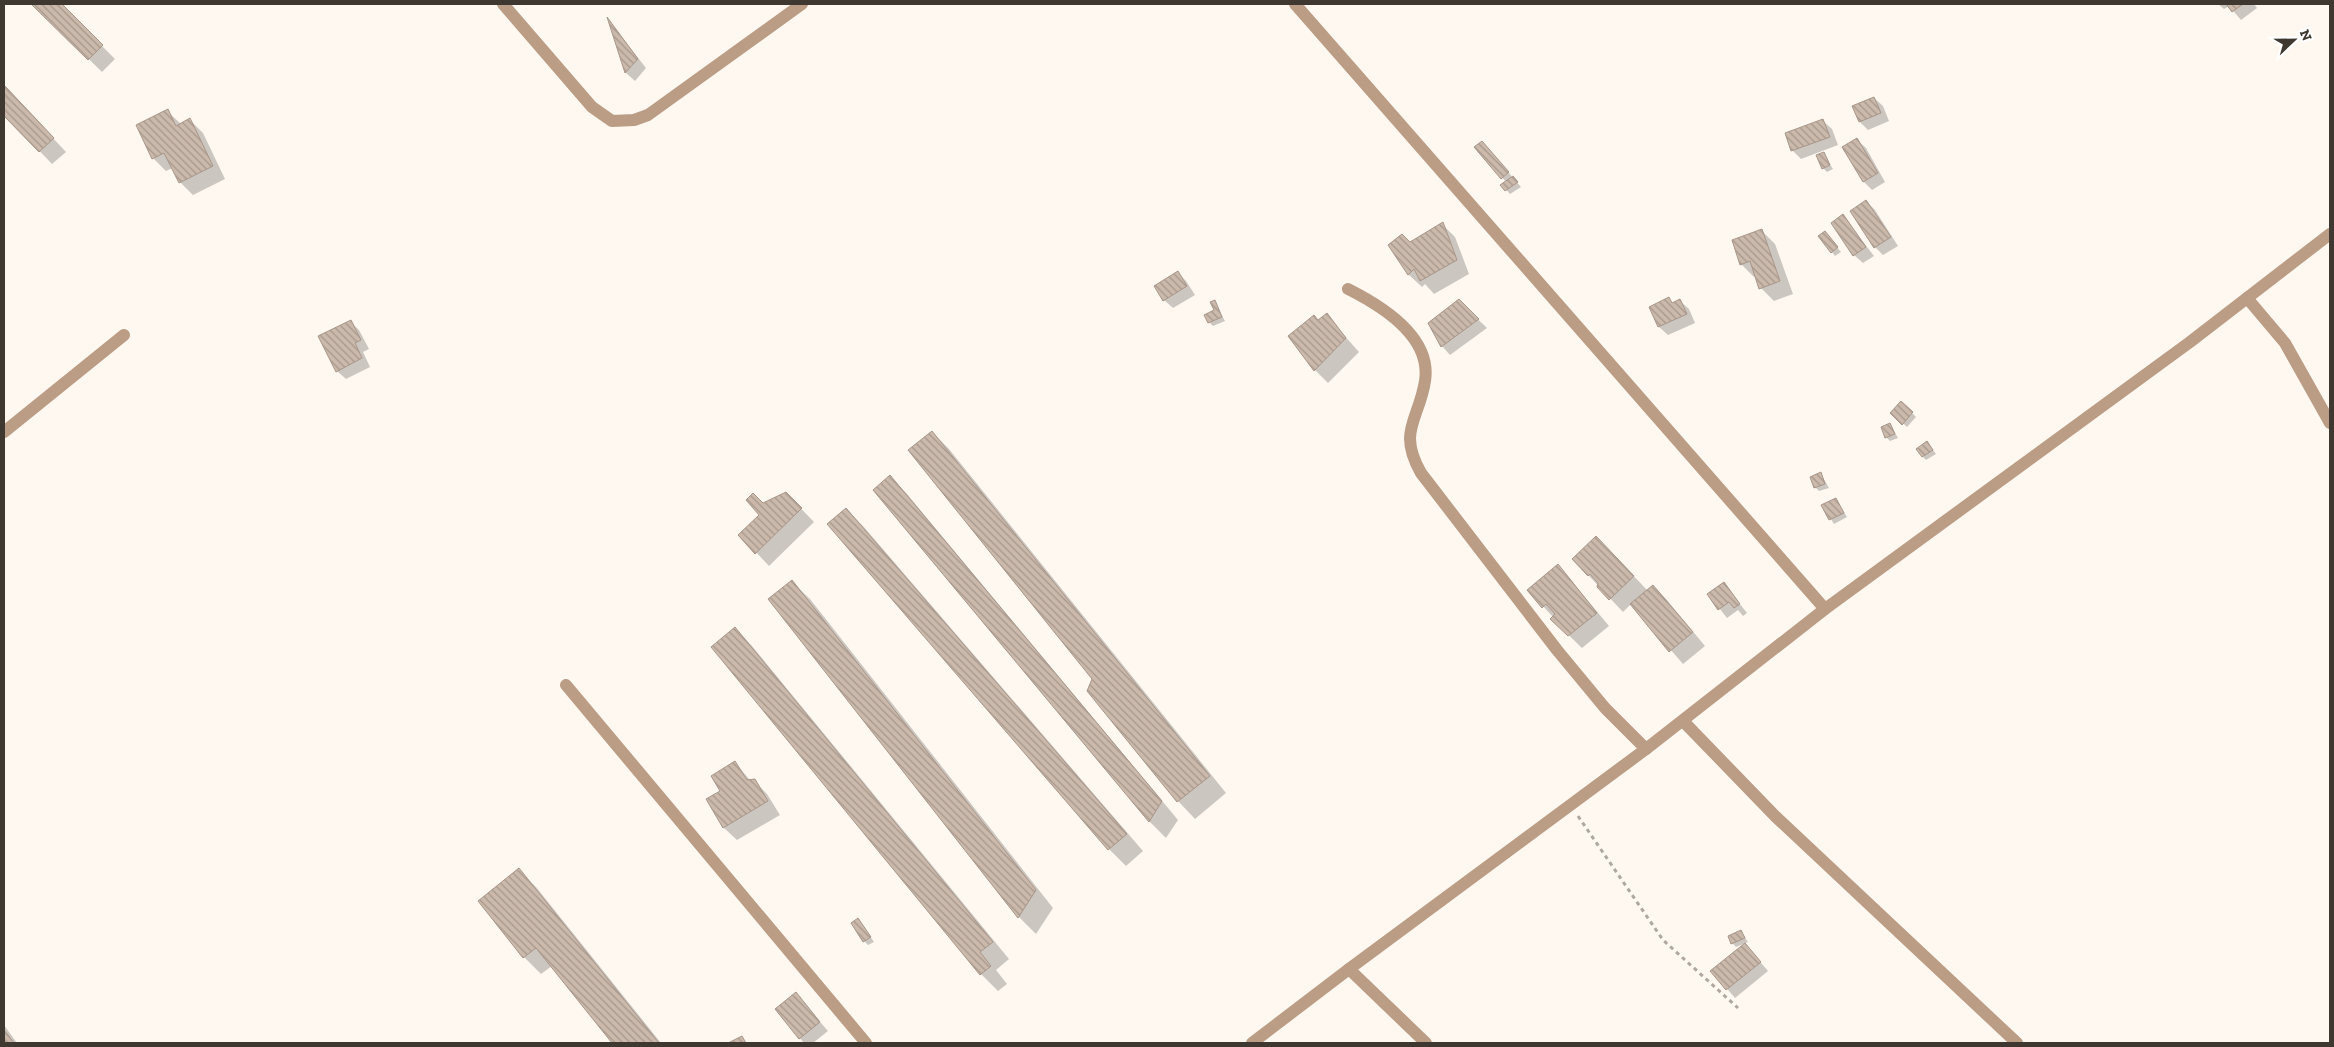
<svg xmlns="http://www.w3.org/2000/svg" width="2334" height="1047" font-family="'Zilla Slab',serif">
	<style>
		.shadow { fill: #0003 }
		.building { fill: url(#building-back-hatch); stroke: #a89689 }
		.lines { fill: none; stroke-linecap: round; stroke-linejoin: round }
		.path { stroke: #aea8a1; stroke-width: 3; stroke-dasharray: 4 4; stroke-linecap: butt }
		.street { stroke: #bb9c85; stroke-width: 12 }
	</style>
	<defs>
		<pattern id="building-back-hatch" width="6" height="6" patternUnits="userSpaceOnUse" patternTransform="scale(1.25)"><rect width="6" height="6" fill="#cbb9ab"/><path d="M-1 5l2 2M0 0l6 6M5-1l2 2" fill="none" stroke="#a6978c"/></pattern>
	</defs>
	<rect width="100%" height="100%" fill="#fef8f1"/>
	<g class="shadow">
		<path d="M33,4h27l55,55 -13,13z"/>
		<path d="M2218,4h36l3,4 -16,12 -12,-14 -5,3z"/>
		<path d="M610,22l36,46 -11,13 -9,-8z"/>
		<path d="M4,86l62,66 -14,12 -48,-50z"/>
		<path d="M1874,98l9,8 6,15 -21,9 -8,-8z"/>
		<path d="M167,111l14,13 9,-4 13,13 22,46 -32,16 -13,-13 -7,-14 -7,3 -13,-13z"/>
		<path d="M1823,121l9,8 6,16 -37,14 -8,-8 -7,-17z"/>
		<path d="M1857,140l9,8 19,34 -13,8 -8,-8z"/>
		<path d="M1482,142l39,45 -11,7 -8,-9 4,-3 -30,-35z"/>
		<path d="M1823,154l10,15 -6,3 -4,-4z"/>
		<path d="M1866,201l9,9 23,36 -15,9 -8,-8z"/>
		<path d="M1843,216l31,40 -11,7 -9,-8z"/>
		<path d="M1442,224l13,13 14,37 -35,20 -9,-10 -3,3 -13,-12 -19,-30 20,-1z"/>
		<path d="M1762,231l13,13 18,50 -19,7 -13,-13 -5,-12 -2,1 -13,-13z"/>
		<path d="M1825,232l16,20 -6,4 -3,-4z"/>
		<path d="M1178,273l8,8 9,14 -22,13 -9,-8z"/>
		<path d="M1669,299l5,5 6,-3 9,8 6,14 -27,12 -9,-8 -9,-20z"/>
		<path d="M1214,301l11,20 -12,5 -4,-4 7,-11z"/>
		<path d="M1459,301l28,27 -37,27 -8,-9z"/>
		<path d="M1326,315l33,37 -31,31 -13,-13 4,-49z"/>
		<path d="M350,321l9,9 10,19 -6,3 7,15 -24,12 -9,-8z"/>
		<path d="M1892,413h20l4,4 -9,10z"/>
		<path d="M1890,424l8,14 -8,3 -4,-4z"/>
		<path d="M932,432l17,17 277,344 -31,26 -17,-18 -84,-122z"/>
		<path d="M1931,447l5,7 -10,6 -3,-3z"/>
		<path d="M1821,474l8,14 -10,3 -4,-4z"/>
		<path d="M890,477l17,17 271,326 -12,18 -17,-17z"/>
		<path d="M786,493l28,29 -45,44 -29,-31 21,-20 2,-11z"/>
		<path d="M1836,499l11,18 -13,7 -11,-18z"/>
		<path d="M846,509l17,17 280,325 -17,15 -17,-17z"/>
		<path d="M1609,550l39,41 5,-5 13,13 39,47 -22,18 -52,-60 -8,8 -50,-53z"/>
		<path d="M1558,565l51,61 -27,22 -30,-29 1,-2 -25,-27z"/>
		<path d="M792,582l18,17 243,309 -17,26 -17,-17z"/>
		<path d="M1724,584l23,29 -4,3 -5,-6 -11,8 -18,-23z"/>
		<path d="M735,629l17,17 257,313 -13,11 11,14 -9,7 -17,-17z"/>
		<path d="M735,763l16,18h3l13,13 13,21 -43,25 -13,-12 -3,-37z"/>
		<path d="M518,870l18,17 125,156h-47l-62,-77 -11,8 -17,-17z"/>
		<path d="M858,919l16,23 -6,3 -4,-4z"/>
		<path d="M1741,932l7,10 -12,5 -4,-4z"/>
		<path d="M1745,944l23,27 -33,27 -23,-27z"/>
		<path d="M796,994l32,37 -15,12h-9l-28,-34z"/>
		<path d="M4,1025l13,18h-13z"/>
	</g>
	<g class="building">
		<path d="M31,4h31l41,41 -15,15z"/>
		<path d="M2226,4h17l-11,8z"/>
		<path d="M607,17l31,42 -13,14z"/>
		<path d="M4,85l50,53 -15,14 -35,-36z"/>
		<path d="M1874,97l7,16 -22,9 -7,-16z"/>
		<path d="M168,109l8,17 14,-8 23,48 -34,17 -15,-30 -12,6 -16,-34z"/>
		<path d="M1823,119l7,18 -39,14 -6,-18z"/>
		<path d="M1857,138l21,35 -15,9 -21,-35z"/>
		<path d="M1482,141l27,31 -8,7 -27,-32z"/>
		<path d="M1824,152l6,13 -8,4 -6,-14z"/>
		<path d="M1513,176l5,6 -13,9 -5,-6z"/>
		<path d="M1866,200l25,37 -17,11 -24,-37z"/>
		<path d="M1843,214l23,33 -13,9 -22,-33z"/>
		<path d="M1443,222l14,38 -37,21 -6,-12 -6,6 -20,-30 14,-11 8,8z"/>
		<path d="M1762,229l18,52 -21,8 -9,-28 -10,4 -8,-25z"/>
		<path d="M1825,231l13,16 -7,6 -13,-17z"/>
		<path d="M1178,271l9,15 -24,15 -9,-15z"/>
		<path d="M1669,297l3,6 8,-4 7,15 -29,13 -9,-20z"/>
		<path d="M1459,299l20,20 -38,28 -13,-24z"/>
		<path d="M1215,300l7,17 -14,6 -4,-8 10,-5 -4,-8z"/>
		<path d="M1327,313l19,25 -32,33 -26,-35 26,-21 4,5z"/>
		<path d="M351,320l10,20 -6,3 7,15 -26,14 -18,-36z"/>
		<path d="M1901,401l12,11 -11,13 -12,-12z"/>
		<path d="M1890,423l5,11 -10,4 -4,-11z"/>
		<path d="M932,431l278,345 -33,26 -90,-111 5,-12 -184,-229z"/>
		<path d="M1927,441l6,9 -11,7 -6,-8z"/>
		<path d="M1821,472l4,12 -11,4 -4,-11z"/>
		<path d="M890,475l272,326 -13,21 -276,-332z"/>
		<path d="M786,492l16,16 -47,46 -17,-19 21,-20 -13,-15 7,-7 10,10z"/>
		<path d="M1836,498l8,15 -15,7 -8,-15z"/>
		<path d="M846,508l281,326 -19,16 -281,-326z"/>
		<path d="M1596,536l38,40 -25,24 -12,-13 1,-4 -8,-9 -2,2 -16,-17z"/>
		<path d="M1558,564l39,49 -29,23 -18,-17 5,-5 -9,-10 -4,4 -15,-18z"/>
		<path d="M792,580l244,310 -18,28 -250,-319z"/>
		<path d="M1724,582l16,22 -6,4 -5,-6 -11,8 -11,-16z"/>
		<path d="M1653,585l40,47 -24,20 -39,-48z"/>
		<path d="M735,627l258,315 -13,10 11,14 -11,9 -269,-328z"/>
		<path d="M735,761l12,19 8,-1 13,22 -45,27 -17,-29 14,-8 -9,-15z"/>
		<path d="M519,868l140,175h-47l-76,-95 -13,10 -45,-57z"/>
		<path d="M858,918l13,19 -8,5 -12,-19z"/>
		<path d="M1741,930l4,8 -14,6 -3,-8z"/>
		<path d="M1745,943l16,19 -35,28 -16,-19z"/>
		<path d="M796,992l24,30 -21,17 -24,-30z"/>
		<path d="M4,1030l10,13h-10z"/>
		<path d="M742,1036l4,7h-18z"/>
	</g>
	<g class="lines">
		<path class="path" d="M1578,816l85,124 75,68"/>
		<g class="street">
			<path d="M503,4l89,103 20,14 22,-1 14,-5 154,-111"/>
			<path d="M1295,4l530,605"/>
			<path d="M1348,289c34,17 84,48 77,92 -6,39 -28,50 -4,92l136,177 48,58 41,41"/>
			<path d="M2247,298l38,45 45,80"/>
			<path d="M4,432l120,-97"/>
			<path d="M566,685l300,358"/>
			<path d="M1683,721l93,96 241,226"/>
			<path d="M1349,969l77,74"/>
			<path d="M1252,1043l97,-74 297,-220 179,-140 365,-267 140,-108"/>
		</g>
	</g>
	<rect width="2334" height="1047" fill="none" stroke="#3e3831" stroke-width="10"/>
	<g transform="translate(2294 40) rotate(68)" stroke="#ffffff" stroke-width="4" paint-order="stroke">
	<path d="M0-4L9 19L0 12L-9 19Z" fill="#3e3831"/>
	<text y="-8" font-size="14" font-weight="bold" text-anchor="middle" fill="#3e3831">N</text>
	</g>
</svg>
